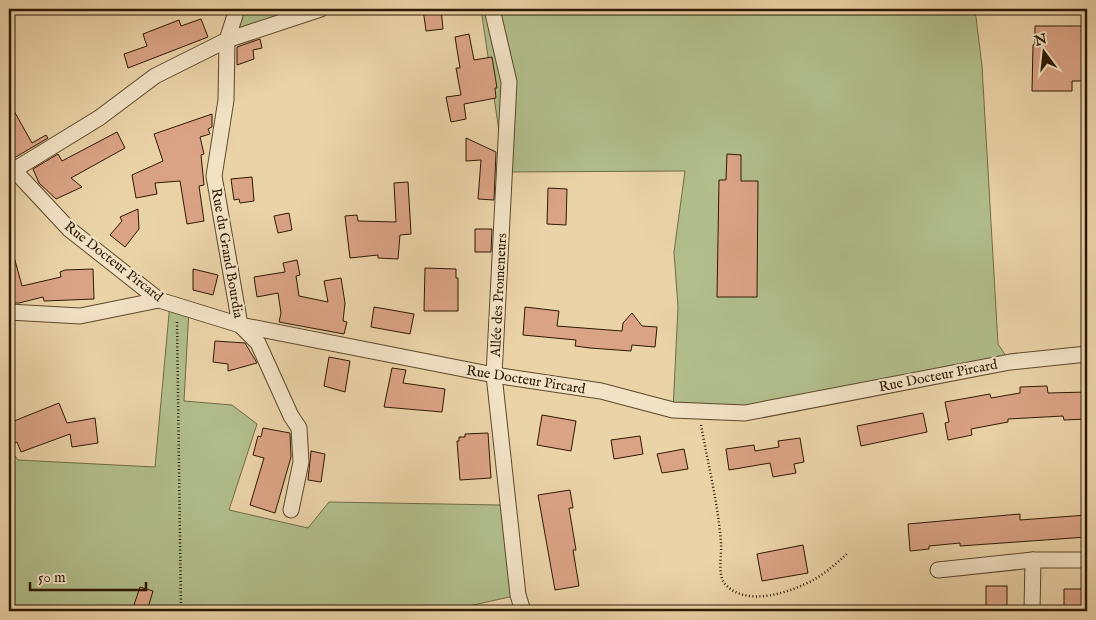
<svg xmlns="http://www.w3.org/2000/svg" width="1096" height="620" font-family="'IM FELL English',serif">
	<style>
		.green { fill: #b1be8c; stroke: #706c46 }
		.building { fill: #dba386; stroke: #2e1900 }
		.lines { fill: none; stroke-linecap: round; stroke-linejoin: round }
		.minor-casing { stroke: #5d482a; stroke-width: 17 }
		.path { stroke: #2e1900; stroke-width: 2.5; stroke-dasharray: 1 2.5; stroke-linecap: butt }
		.minor { stroke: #f2e2c6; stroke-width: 15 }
		.labels { text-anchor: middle; stroke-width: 4.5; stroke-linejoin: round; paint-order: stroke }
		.street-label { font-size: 14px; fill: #2e1900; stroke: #f2e2c6 }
	</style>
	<rect width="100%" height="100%" fill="#ebd3a8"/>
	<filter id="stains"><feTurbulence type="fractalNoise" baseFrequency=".004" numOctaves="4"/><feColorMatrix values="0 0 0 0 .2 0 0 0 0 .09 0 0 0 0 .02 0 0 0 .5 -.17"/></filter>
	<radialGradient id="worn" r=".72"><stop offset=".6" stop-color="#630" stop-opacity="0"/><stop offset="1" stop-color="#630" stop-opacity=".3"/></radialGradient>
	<g class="green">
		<path d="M237,9h92l-102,31z"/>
		<path d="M481,9h267v2l3,-2h224l7,57 16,278 12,18 -265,51 -72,-3 5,-103 -4,-55 11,-81 -180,1z"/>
		<path d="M170,303l19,6 -5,92 48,4 25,19 -28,86 79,18 21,-26 171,3 18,90 -71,16h-438v-163l9,12 137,7z"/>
	</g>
	<g class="building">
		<path d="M423,9h18l2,20 -17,2z"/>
		<path d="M201,19l7,18 -80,31 -4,-14 23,-8 -4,-12 36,-14 2,6z"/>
		<path d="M1035,26h52v55h-15v10h-40l1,-46 2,-1z"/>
		<path d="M469,34l5,26 18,-3 5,31h-2l1,10 -32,6 2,15 -15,3 -5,-25 15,-2 -5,-27h4l-5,-31z"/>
		<path d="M260,39l2,9 -9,2 1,9 -17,6v-18z"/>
		<path d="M9,102l23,41 14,-8 2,3 -39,23z"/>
		<path d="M212,114v13l-4,2 2,5 -10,3 4,17 -3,1 3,30 -5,1 5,35 -17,3 -7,-43 -25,2 2,11 -21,4 -4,-23 31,-14 -9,-27z"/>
		<path d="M117,132l8,16 -54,30 11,9 -26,12 -17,-16 -6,-14 25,-15 4,7z"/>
		<path d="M466,138l30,14 -2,48 -16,-1 3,-39 -15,1z"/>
		<path d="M727,154l14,1v26h17l-1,116h-40l2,-117h7z"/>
		<path d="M252,177l2,24 -14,2 -1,-4 -5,1 -3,-21z"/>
		<path d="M408,182l3,52 -11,1 -2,24 -20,-1v-3l-28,3 -5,-42 12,-1 1,6 38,1 -2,-39z"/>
		<path d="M548,188l19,1 -1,36 -19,-1z"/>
		<path d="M138,209l1,20 -14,18 -15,-12 12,-14 -2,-4z"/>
		<path d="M289,213l3,17 -14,3 -4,-17z"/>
		<path d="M475,229h17l-1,23h-16z"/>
		<path d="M9,253h4l9,33 39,-9 -1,-5 5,-2 28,-1 1,30 -50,2 -1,-4 -24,6h-10z"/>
		<path d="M297,260l3,15 -4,1 3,20 29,6 -4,-21 17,-3 4,25 -2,18 4,1 -3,12 -65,-12 2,-9 -3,-20 -21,4 -3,-20 31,-5 -2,-9z"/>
		<path d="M425,268l31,1v9h2v33h-34z"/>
		<path d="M193,269l25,6 -5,20 -20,-5z"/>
		<path d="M374,307l40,7 -4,20 -39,-7z"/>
		<path d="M525,307l34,4 -2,15 65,5 1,-8 9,-10 10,13 15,1 -2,20 -23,-2 -1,6 -41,-3 -15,-2 1,-6 -53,-5z"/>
		<path d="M215,341l30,2 12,20 -29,8v-7l-15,-2z"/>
		<path d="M329,357l21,4 -5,31 -21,-6z"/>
		<path d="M392,368l14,2 -3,13 42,6 -3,23 -58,-5z"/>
		<path d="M1047,386l1,7 39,-1v27l-23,1 -1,-4 -55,3v3l-37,7 1,6 -24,5 -3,-17 4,-1 -4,-20 45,-8 1,4 29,-5v-6z"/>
		<path d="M59,403l8,20 28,-5 3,25 -26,4 -2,-13 -49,18 -4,-10 -2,1 -6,-20z"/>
		<path d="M923,413l4,19 -66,14 -4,-20z"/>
		<path d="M542,415l34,6 -5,30 -34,-6z"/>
		<path d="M263,428l27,5 1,24 -16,56 -25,-8 14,-47 -11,-3 5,-19 3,1z"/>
		<path d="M488,433l3,45 -31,2 -3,-39h2v-4h6v-3z"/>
		<path d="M640,436l3,18 -29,5 -3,-19z"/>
		<path d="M800,438l4,24 -10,2 2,9 -23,4 -3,-14 -41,7 -3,-21 28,-4 1,6 24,-4 -1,-6z"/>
		<path d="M684,449l4,20 -26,4 -5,-19z"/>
		<path d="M311,451l14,3 -4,28 -13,-2z"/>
		<path d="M570,490l3,18h-4l7,42h-3l6,36 -24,4 -17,-95z"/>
		<path d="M1020,514v6l67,-5v22l-127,9v-3l-31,3v3l-19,2 -2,-27z"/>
		<path d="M803,545l5,28 -46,8 -5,-27z"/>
		<rect x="986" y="586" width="21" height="25"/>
		<path d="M140,587l13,4 -6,20h-15z"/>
		<path d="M1064,589h23v20l-23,-1z"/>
	</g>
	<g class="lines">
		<defs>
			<g id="minor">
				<path d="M492,9l17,73 -15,293 24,220 5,16"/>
				<path d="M14,170l55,59 90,71 81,25 254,50 107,16 72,19 72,3 265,-51 77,-8"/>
				<path d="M9,171l5,-1 85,-52 56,-42 72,-36 10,-31"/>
				<path d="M9,312l71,4 79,-16"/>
				<path d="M291,510l10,-48 -2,-34 -8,-12 -33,-73 -18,-18 -26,-149 12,-76 1,-60 94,-31"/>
				<path d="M938,570l95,-10h54"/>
				<path d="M1032,611l1,-51"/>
			</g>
		</defs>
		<use href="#minor" class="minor-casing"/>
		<g class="path">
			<path d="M177,322l4,289"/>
			<path d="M701,425c7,39 17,78 20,118 1,12 -4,31 4,41 21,24 67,8 90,-5 12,-7 23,-17 33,-26"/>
		</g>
		<use href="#minor" class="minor"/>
	</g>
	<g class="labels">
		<g class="street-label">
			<text transform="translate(228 253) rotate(80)" y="5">Rue du Grand Bourdia</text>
			<text transform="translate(114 261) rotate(38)" y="5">Rue Docteur Pircard</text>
			<text transform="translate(498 295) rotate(-87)" y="5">Allée des Promeneurs</text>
			<text transform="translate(938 375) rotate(-11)" y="5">Rue Docteur Pircard</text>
			<text transform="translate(526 379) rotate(9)" y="5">Rue Docteur Pircard</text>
		</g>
	</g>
	<rect width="1096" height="620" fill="none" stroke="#ebd3a8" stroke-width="30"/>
	<rect x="10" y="10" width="1076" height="600" fill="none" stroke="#2e1900" stroke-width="2.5"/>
	<rect x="15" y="15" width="1066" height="590" fill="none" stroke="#2e1900"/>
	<g transform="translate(1044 52) rotate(345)" stroke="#f2e2c6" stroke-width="4" paint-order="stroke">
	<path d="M0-4L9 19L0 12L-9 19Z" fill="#2e1900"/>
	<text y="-8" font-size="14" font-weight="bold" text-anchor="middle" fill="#2e1900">N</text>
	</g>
	<path d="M30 582v8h116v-8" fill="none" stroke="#2e1900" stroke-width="2.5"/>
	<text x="38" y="582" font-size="15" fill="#2e1900" stroke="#f2e2c6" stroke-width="4" paint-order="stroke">50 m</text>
	<rect width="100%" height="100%" filter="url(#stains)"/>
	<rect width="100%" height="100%" fill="url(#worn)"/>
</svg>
